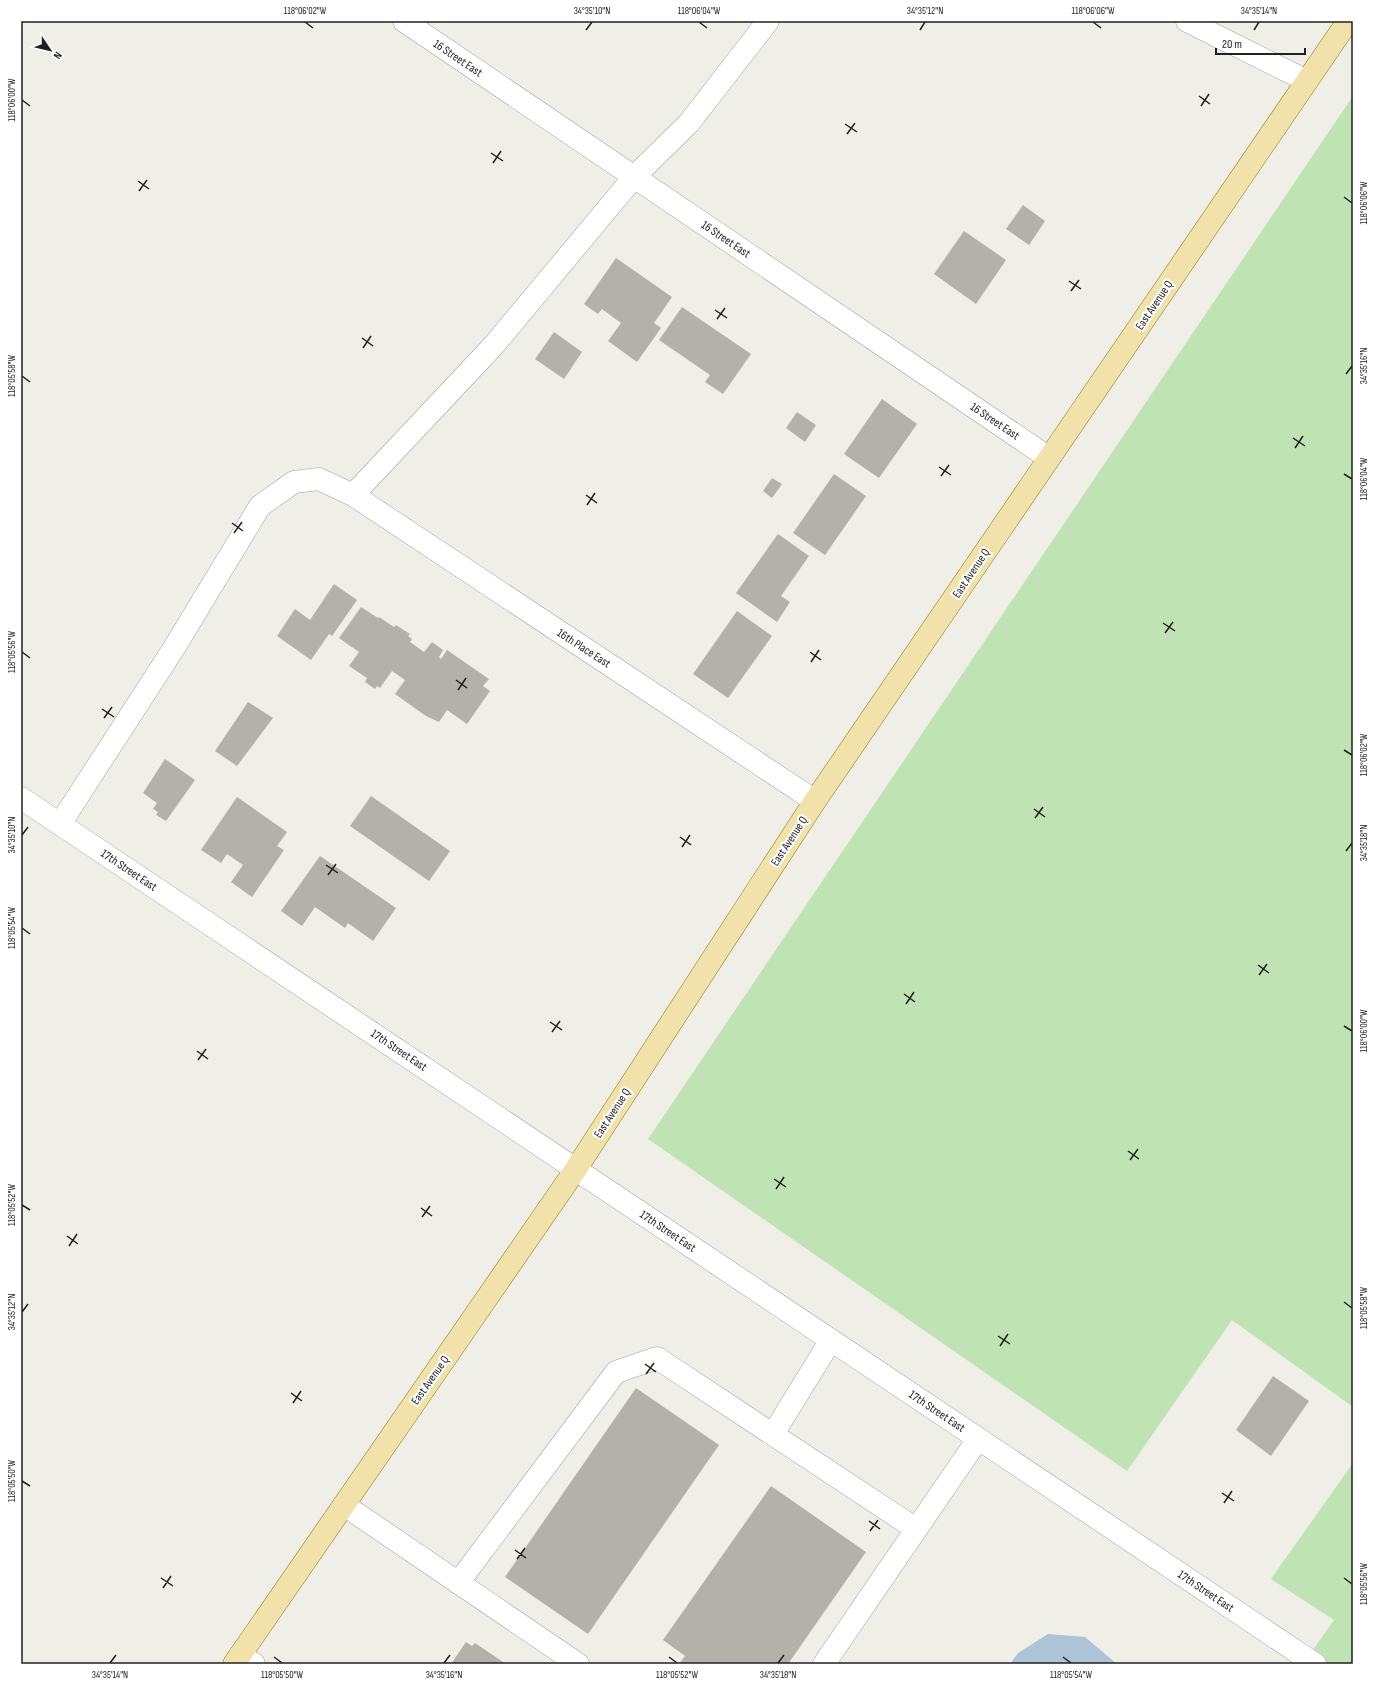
<svg xmlns="http://www.w3.org/2000/svg" width="1374" height="1685" font-family="'Sofia Sans Condensed',sans-serif">
	<style>
		.grass { fill: #c0e3b4 }
		.water { fill: #adc4d7 }
		.building { fill: #b4b1aa }
		.lines { fill: none; stroke-linecap: round; stroke-linejoin: round }
		.minor-casing { stroke: #a1a1a1; stroke-width: 23 }
		.major-casing { stroke: #897c12; stroke-width: 23 }
		.minor { stroke: #fff; stroke-width: 22 }
		.major { stroke: #f1e2ab; stroke-width: 22 }
		.ticks { fill: none; stroke: #202020; stroke-width: 1.5 }
		.labels { text-anchor: middle; stroke-width: 4; stroke-linejoin: round; paint-order: stroke }
		.street-label { font-size: 12px; fill: #202020; stroke: #fff }
		.neatline { fill: none; stroke: #202020; stroke-width: 1.5 }
		.ticks-label { font-size: 10px; text-anchor: middle; fill: #202020 }
	</style>
	<rect width="100%" height="100%" fill="#efeee7"/>
	<g class="grass">
		<path d="M1353,96v1311l-121,-87 -105,151 -479,-332z"/>
		<path d="M1353,1463v201h-50l31,-44 -63,-41z"/>
	</g>
	<path class="water" d="M1048,1634l37,3 32,27h-107l8,-11z"/>
	<g class="building">
		<path d="M1023,205l22,16 -16,24 -23,-16z"/>
		<path d="M964,231l42,29 -30,44 -42,-30z"/>
		<path d="M616,258l56,39 -18,26 7,5 -24,34 -29,-21 13,-18 -19,-14 -4,5 -14,-10z"/>
		<path d="M682,307l69,47 -28,40 -18,-12 5,-7 -51,-35z"/>
		<path d="M554,332l28,20 -18,27 -29,-20z"/>
		<path d="M882,399l35,25 -38,54 -35,-24z"/>
		<path d="M797,412l19,13 -11,17 -19,-14z"/>
		<path d="M834,474l32,22 -41,59 -32,-22z"/>
		<path d="M772,478l10,6 -10,14 -9,-7z"/>
		<path d="M778,534l31,22 -28,40 9,6 -13,20 -41,-29z"/>
		<path d="M334,584l23,16 -25,36 -3,-2 -18,26 -34,-24 18,-27 15,11z"/>
		<path d="M361,607l17,11 1,-1 15,10 2,-2 14,9 -2,2 4,3 -2,3 14,10 8,-10 11,8 -4,7 2,2 6,-9 42,29 -6,7 7,5 -23,33 -20,-14 -8,12 -13,-6 -31,-22 10,-14 -13,-9 -12,17 -3,-2 -2,3 -10,-7 2,-4 -18,-12 10,-14 -20,-14z"/>
		<path d="M737,611l35,25 -44,62 -35,-24z"/>
		<path d="M248,702l25,16 -36,48 -22,-15z"/>
		<path d="M165,759l30,21 -29,41 -10,-6 2,-3 -5,-3 4,-6 -14,-10z"/>
		<path d="M371,796l79,55 -21,30 -79,-55z"/>
		<path d="M237,797l50,35 -10,14 7,4 -32,47 -21,-15 12,-17 -16,-11 -6,9 -20,-13z"/>
		<path d="M320,856l76,52 -23,33 -25,-18 -3,5 -30,-21 -13,19 -21,-15z"/>
		<path d="M1273,1376l36,25 -38,55 -35,-26z"/>
		<path d="M636,1388l83,57 -131,189 -83,-57z"/>
		<path d="M771,1486l95,66 -78,112h-109l6,-8 -22,-16z"/>
		<path d="M466,1642l6,4 3,-3 31,21h-55z"/>
	</g>
	<g class="lines">
		<defs>
			<g id="minor">
				<path d="M404,21l645,437"/>
				<path d="M1187,21l120,60"/>
				<path d="M353,495l141,-150 140,-168 55,-54 79,-102"/>
				<path d="M21,798l1294,866"/>
				<path d="M60,824l114,-176 86,-142 34,-24 25,-3 34,16 462,306"/>
				<path d="M773,1434l58,-94"/>
				<path d="M344,1505l234,159"/>
				<path d="M458,1583l158,-211 41,-14 259,171"/>
				<path d="M240,1655l14,9"/>
				<path d="M824,1664l154,-225"/>
			</g>
			<path id="major" d="M234,1664l342,-495 239,-368 533,-780"/>
		</defs>
		<use href="#minor" class="minor-casing"/>
		<use href="#major" class="major-casing"/>
		<use href="#minor" class="minor"/>
		<use href="#major" class="major"/>
	</g>
	<path class="ticks" d="M305,22l8,6M699,22l8,6M1093,22l8,6M586,30l6,-8M920,30l5,-8M1254,30l5,-8M1199,96l11,8M22,100l8,6M1201,106l8,-12M845,124l12,8M847,134l8,-11M491,153l12,8M493,163l8,-12M138,181l11,8M139,191l8,-11M1344,197l8,6M1069,281l12,8M1071,291l8,-11M715,310l12,8M717,319l8,-11M362,338l11,8M363,348l8,-12M1346,374l6,-8M22,376l8,6M1293,438l12,8M1295,448l8,-12M939,467l12,8M1344,474l8,5M941,476l8,-11M586,495l11,8M587,505l8,-12M232,523l11,8M234,533l8,-11M1163,623l12,8M1165,633l8,-11M22,652l8,6M810,652l11,8M811,662l8,-12M456,680l11,8M458,690l8,-12M102,709l12,8M104,718l8,-11M1344,750l8,5M1034,809l11,8M1035,818l8,-11M22,835l6,-8M680,837l11,8M682,847l8,-12M1346,851l6,-8M326,865l12,8M328,875l8,-11M22,928l8,6M1258,965l11,8M1259,975l8,-11M904,994l11,8M906,1004l8,-12M550,1022l12,8M1344,1026l8,5M552,1032l8,-11M197,1051l11,8M198,1060l8,-11M1128,1151l11,8M1130,1160l8,-11M774,1179l12,8M776,1189l8,-12M22,1205l8,5M421,1208l11,8M422,1217l8,-11M67,1236l11,8M69,1246l8,-12M1344,1302l8,6M22,1312l6,-8M998,1336l12,8M1000,1346l8,-12M645,1364l11,8M646,1374l8,-11M291,1393l11,8M293,1403l8,-12M22,1481l8,5M1222,1493l12,8M1224,1503l8,-12M869,1521l11,8M870,1531l8,-11M515,1550l11,8M517,1559l8,-11M161,1578l12,8M1344,1578l8,6M163,1588l8,-12M274,1657l8,6M669,1657l8,6M1063,1657l8,6M110,1663l6,-8M444,1663l6,-8M778,1663l6,-8"/>
	<g class="labels">
		<g class="street-label">
			<text transform="translate(458 58) rotate(34)" y="4">16 Street East</text>
			<text transform="translate(726 239) rotate(34)" y="4">16 Street East</text>
			<text transform="translate(1154 305) rotate(-56)" y="4">East Avenue Q</text>
			<text transform="translate(995 421) rotate(34)" y="4">16 Street East</text>
			<text transform="translate(971 573) rotate(-56)" y="4">East Avenue Q</text>
			<text transform="translate(584 648) rotate(33)" y="4">16th Place East</text>
			<text transform="translate(789 841) rotate(-57)" y="4">East Avenue Q</text>
			<text transform="translate(129 870) rotate(34)" y="4">17th Street East</text>
			<text transform="translate(399 1050) rotate(34)" y="4">17th Street East</text>
			<text transform="translate(612 1113) rotate(-57)" y="4">East Avenue Q</text>
			<text transform="translate(668 1231) rotate(34)" y="4">17th Street East</text>
			<text transform="translate(430 1380) rotate(-55)" y="4">East Avenue Q</text>
			<text transform="translate(937 1411) rotate(34)" y="4">17th Street East</text>
			<text transform="translate(1206 1591) rotate(34)" y="4">17th Street East</text>
		</g>
	</g>
	<rect width="1374" height="1685" fill="none" stroke="#ffffff" stroke-width="44"/>
	<g transform="translate(50 50) rotate(125)" stroke="#ffffff" stroke-width="3" paint-order="stroke">
	<path d="M0-3L7 15L0 10L-7 15Z" fill="#202020"/>
	<text y="-6" font-size="11" font-weight="bold" text-anchor="middle" fill="#202020">N</text>
	</g>
	<path d="M1216 48v6h89v-6" fill="none" stroke="#202020" stroke-width="2"/>
	<text x="1222" y="48" font-size="12" fill="#202020" stroke="#ffffff" stroke-width="3" paint-order="stroke">20 m</text>
	<rect x="22" y="22" width="1330" height="1641" class="neatline"/>
	<g class="ticks-label">
		<text x="305" y="14">118°06'02"W</text>
		<text x="592" y="14">34°35'10"N</text>
		<text x="699" y="14">118°06'04"W</text>
		<text x="925" y="14">34°35'12"N</text>
		<text x="1093" y="14">118°06'06"W</text>
		<text x="1259" y="14">34°35'14"N</text>
		<text transform="translate(11 100) rotate(-90)" y="4">118°06'00"W</text>
		<text transform="translate(1363 203) rotate(-90)" y="4">118°06'06"W</text>
		<text transform="translate(1363 366) rotate(-90)" y="4">34°35'16"N</text>
		<text transform="translate(11 376) rotate(-90)" y="4">118°05'58"W</text>
		<text transform="translate(1363 479) rotate(-90)" y="4">118°06'04"W</text>
		<text transform="translate(11 652) rotate(-90)" y="4">118°05'56"W</text>
		<text transform="translate(1363 755) rotate(-90)" y="4">118°06'02"W</text>
		<text transform="translate(11 835) rotate(-90)" y="4">34°35'10"N</text>
		<text transform="translate(1363 843) rotate(-90)" y="4">34°35'18"N</text>
		<text transform="translate(11 928) rotate(-90)" y="4">118°05'54"W</text>
		<text transform="translate(1363 1031) rotate(-90)" y="4">118°06'00"W</text>
		<text transform="translate(11 1205) rotate(-90)" y="4">118°05'52"W</text>
		<text transform="translate(1363 1308) rotate(-90)" y="4">118°05'58"W</text>
		<text transform="translate(11 1312) rotate(-90)" y="4">34°35'12"N</text>
		<text transform="translate(11 1481) rotate(-90)" y="4">118°05'50"W</text>
		<text transform="translate(1363 1584) rotate(-90)" y="4">118°05'56"W</text>
		<text x="110" y="1678">34°35'14"N</text>
		<text x="282" y="1678">118°05'50"W</text>
		<text x="444" y="1678">34°35'16"N</text>
		<text x="677" y="1678">118°05'52"W</text>
		<text x="778" y="1678">34°35'18"N</text>
		<text x="1071" y="1678">118°05'54"W</text>
	</g>
</svg>
